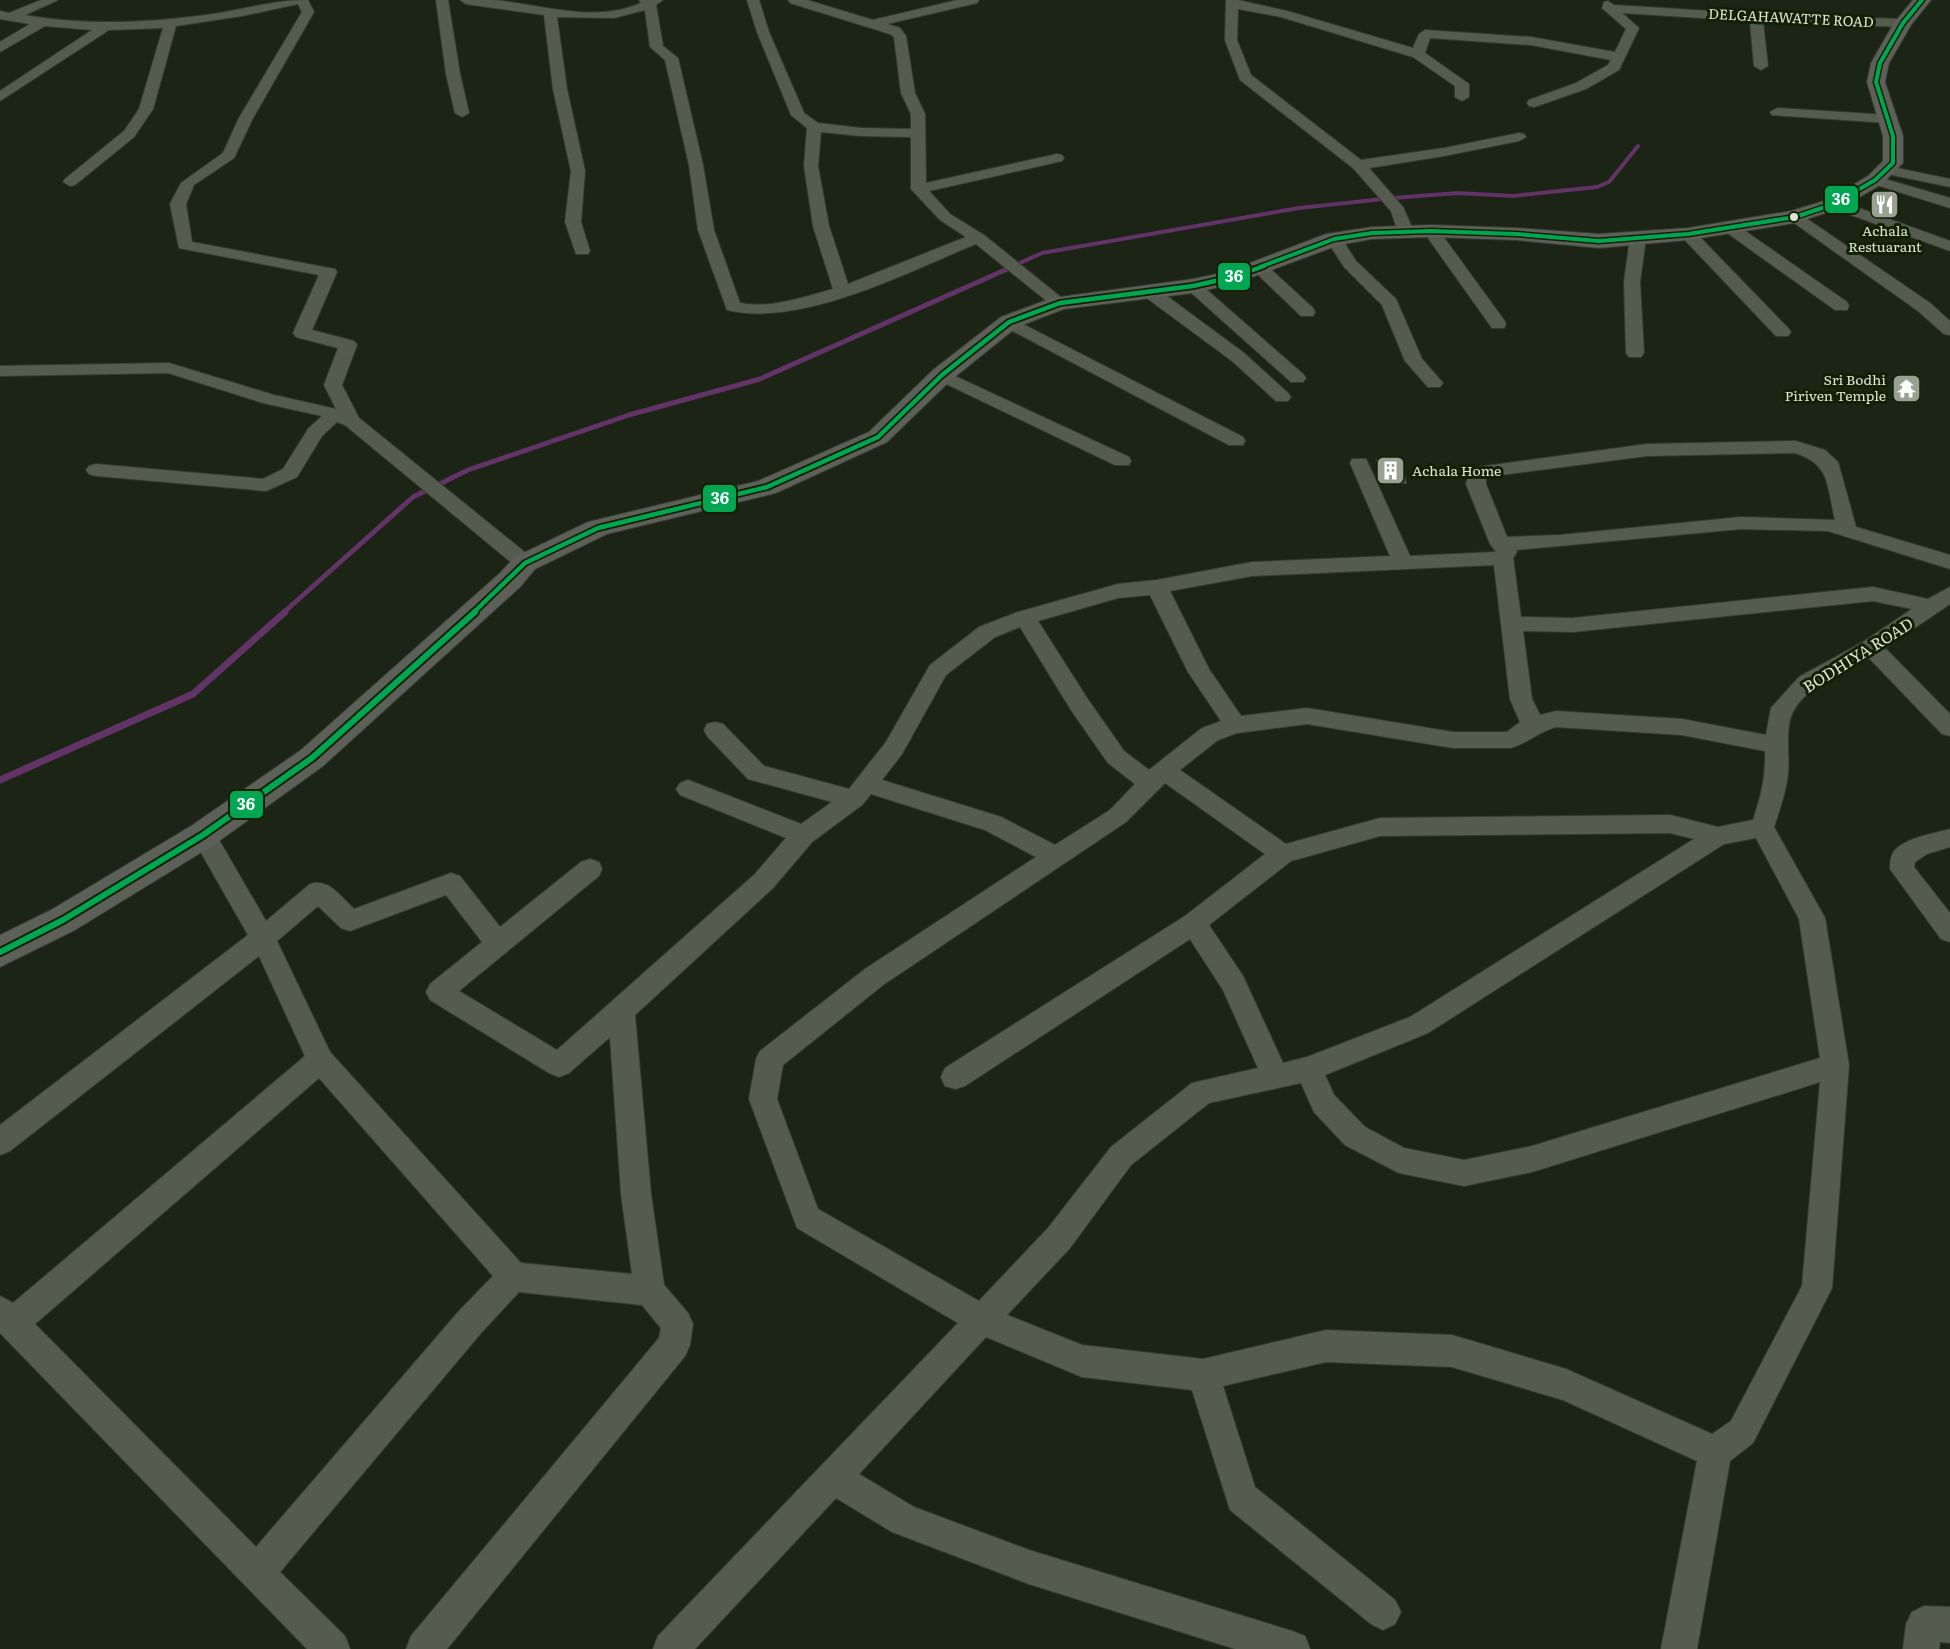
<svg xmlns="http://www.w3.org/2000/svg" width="1950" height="1649" font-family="Literata,serif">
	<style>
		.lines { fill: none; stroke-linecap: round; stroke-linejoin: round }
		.stream-far2 { stroke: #613366; stroke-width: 4 }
		.stream-far1 { stroke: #613366; stroke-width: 5 }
		.stream { stroke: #613366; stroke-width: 7 }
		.building { fill: #36402b; stroke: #4c5346; stroke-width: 1.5 }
		.minor-casing { stroke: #363c31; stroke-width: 2 }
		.secondary-casing { stroke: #363c31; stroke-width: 2 }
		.minor { fill: #565b50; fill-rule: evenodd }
		.secondary { fill: #5d6058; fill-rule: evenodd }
		.bus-1-far2-casing { stroke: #132006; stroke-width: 7 }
		.bus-1-far1-casing { stroke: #132006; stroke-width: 8 }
		.bus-1-casing { stroke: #132006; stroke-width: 10 }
		.bus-1-far2 { stroke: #00a651; stroke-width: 4 }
		.bus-1-far1 { stroke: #00a651; stroke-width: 4.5 }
		.bus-1 { stroke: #00a651; stroke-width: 6 }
		.bus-dot { fill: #dce5d5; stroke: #132006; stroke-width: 2 }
		.labels { text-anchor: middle; stroke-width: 6; stroke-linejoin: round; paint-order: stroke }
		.far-street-label { font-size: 14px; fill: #dce5d5; stroke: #132006 }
		.far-poi-label { font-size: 14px; fill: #dce5d5; stroke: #132006 }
		.street-label { font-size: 16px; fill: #dce5d5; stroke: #132006 }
		.line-badge { stroke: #132006; stroke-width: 2 }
		.badge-label { font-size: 16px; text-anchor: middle; font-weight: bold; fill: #fff }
	</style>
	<rect width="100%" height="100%" fill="#1c2415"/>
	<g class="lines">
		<g class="stream-far2">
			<path d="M1393,198l65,-5 55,3 84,-9 12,-5 29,-36"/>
			<path d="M1011,267l31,-14 257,-45 84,-9"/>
		</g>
		<path class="stream-far1" d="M283,613l130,-116 55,-27 161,-55 131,-36 254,-113"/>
		<path class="stream" d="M0,780l193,-86 92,-82"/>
	</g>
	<path class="building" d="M1377,460l23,1 6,22 -24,-1z"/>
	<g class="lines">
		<defs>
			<g id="minor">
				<path d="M41,0h17l-33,15c61,11 125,8 188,-1 32,-5 62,-14 95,-14l6,12 -61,106 -19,40 -40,27 -8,19 6,38 143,27 2,3 -25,58 42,11 3,4 -15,40 17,33 173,140 3,5 -3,5 -7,2 -7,-2 -173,-143 -8,-3 -15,14 -25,41 -31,14 -170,-15 -7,-2 -3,-4 3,-4 7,-2 167,15 20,-10 25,-40 14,-13 -59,-13 -95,-30 -168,3v-10l169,-3 105,32 62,14 -12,-24 14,-37 -42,-11 -3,-4 26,-58 -140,-27 -9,-44 11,-21 42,-30 16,-35 63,-106 -4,-8 -56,12 -66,10 -23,83 -19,28 -59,48 -5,1 -7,-4 2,-3 59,-48 15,-22 24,-81 -54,2 -109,71v-10l92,-61 -47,-4 -45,26v-10l30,-18 -30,-5v-8l9,2z"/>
				<path d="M436,0h12l12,74 9,39 -7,4 -7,-4 -9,-39z"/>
				<path d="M460,0c11,0 22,0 33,0 47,4 102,24 148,3l-2,-3h24l-7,5 7,41 15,12 25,107 11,65 26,73c32,6 63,-6 93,-14l-20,-63 -9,-60 3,-38 -16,-13 -34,-83 -10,-32h12l10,32 35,81 14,10 43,5 50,1v-15l-10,-21 -7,-56 -4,-3 -100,-31 -2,-3h19l66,20 84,-20h22l-2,3 -90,21 13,4 6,8 9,57 10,21 1,69 131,-29 5,1 2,3 -2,3 -133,30 21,23 34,21 84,68 -8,5 -6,-1 -78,-63c-69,28 -175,84 -249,66l-29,-80 -9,-65 -24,-105 -15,-13 -5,-37 -31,8 -57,-1 10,72 18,82 -4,51 9,29 -2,3h-12l-11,-32 6,-51 -18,-82 -9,-74 -78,-11zM821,132l40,4 50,1v52l29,31 26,17 -118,47 -19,-58 -11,-60z"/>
				<path d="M1226,0h12l49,11 126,37 6,-14 6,-4 106,7 84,15 11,-23 -24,-21 2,-6 4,-1 6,4 179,11 110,3 6,4 -6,4 -140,-5 5,44 -7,4 -7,-4 -4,-45 -128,-8 17,15 -20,42 -33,19 -52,18 -5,-1 -2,-3 2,-3 47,-17 32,-18 3,-5 -80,-15 -101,-7 -5,15 44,31v13l-7,4 -7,-4v-11l-42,-29 -132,-40 -43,-8 -1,31 14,35 110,85 83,-12 75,-15 5,1 2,3 -7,4 -75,15 -75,12 34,39 11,25 -8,5 -8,-5 -7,-21 -38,-43 -113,-88 -15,-40z"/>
				<path d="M1777,108l111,7 7,4 -7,4 -116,-8 -2,-3z"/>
				<path d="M1897,168l53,11v8l-58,-12 -2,-3z"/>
				<path d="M1875,176l75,22v10l-80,-25 -2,-3 2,-3z"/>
				<path d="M1834,199l116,42v10l-121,-44 -3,-3z"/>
				<path d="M1795,212l5,2 130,89 20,18v14l-6,-1 -26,-23 -128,-91 -3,-3 3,-3z"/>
				<path d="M1729,222l6,2 112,78 2,4 -2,4h-12l-112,-80 -2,-3 2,-3z"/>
				<path d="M1431,226l6,2 67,92 2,4 -2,4h-12l-69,-97z"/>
				<path d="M1688,229l6,2 94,97 3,4 -3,4h-12l-94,-99 -2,-3z"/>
				<path d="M1638,233l8,5 -6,44 4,71 -3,4h-12l-3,-4 -2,-71 6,-44z"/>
				<path d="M1334,234l6,2 16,25 40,38 26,60 21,24 -3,4h-12l-23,-26 -23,-56 -38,-38 -18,-28z"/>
				<path d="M1259,262l6,2 48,44 2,4 -2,4h-12l-48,-46 -2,-3 2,-3z"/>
				<path d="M1193,281l6,2 104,91 3,4 -3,4h-12l-104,-93 -2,-3z"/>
				<path d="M1150,287l6,1 88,65 44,40 3,4 -3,4h-12l-44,-40 -88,-65 -2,-4z"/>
				<path d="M1009,317l234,120 2,4 -2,4h-14l-226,-119 -2,-4 2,-4z"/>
				<path d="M942,370l187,87 2,4 -2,4h-14l-179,-86 -3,-4 3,-4z"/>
				<path d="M1796,441l29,9 13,12 18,65 94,28v14l-122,-38 -87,-2 -225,21 1,2 -4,6 8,59 52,1 300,-31 55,12 22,-12v17l-65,44 65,66v22l-8,-2 -73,-76c-25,13 -60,26 -75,52 -10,16 -4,46 -6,64 -2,18 -8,35 -14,53l51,91 24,147 -17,223 -79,155 -23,18 -33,188h-36l36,-188 -134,-61 -111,-33 -126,-5 -103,24 32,101 140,113 6,12 -6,12 -12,6 -12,-6 -141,-114 -38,-120 -110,-13 -96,-40 -127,137 55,33 115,43 263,81 13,5 5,13h-75l-206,-65 -137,-52 -56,-34 -141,151h-42l5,-13 300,-313 -161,-95 -48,-129 7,-40 4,-8 105,-82 171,-112 -51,-27 -114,-36 -9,11 -50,37 -39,46 -138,127 16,179 13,91 24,28 5,11 -3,21 -5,11 -238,293h-41l5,-13 248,-298 2,-10 -19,-23 -123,-13 -38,41 -201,239 65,64 5,13h-43l-307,-316v-37l13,7 292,-247 -46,-100 -249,195 -10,4v-30l248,-190 -57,-100 3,-7 9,-2 9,2 54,93 44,-37c19,-6 31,13 44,25l97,-36 9,3 40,51 81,-65 9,-3 9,3 3,7 -3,7 -140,115 98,59 198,-176 31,-36 -106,-43 -4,-6 4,-6 8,-3 8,3 105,41 31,-22 -84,-23 -41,-43 -3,-6 3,-6 8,-2 8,2 41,42 85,23 37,-47 44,-77 49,-38 39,-15 100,-28 39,-4 95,-18 138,-6 -40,-93 2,-4h14l2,4 42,93 86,-4 -6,-8 -24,-60 4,-16 177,-24zM1795,453c36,11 32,34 40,67l-94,-3 -181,18 -53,2 -21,-53v-7l161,-21zM1494,565l16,134 10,23 -13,10h-54l-146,-24 -66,8 -32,-47 -39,-78 82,-15zM1150,595l38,77 33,49 -19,7 -53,42 -25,-19 -37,-53 -49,-77 80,-23zM1873,601l39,8 -49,33 -64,35 -28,31 -5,27 -84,-16 -126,-8 -16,4 -8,-16 -9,-68 50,1zM1020,627l51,83 37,53 27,21 -25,26 -55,35 -54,-28 -119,-37 20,-26 44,-79 49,-38zM1307,724l146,24h58c17,-5 27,-16 45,-21l126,8 83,16c1,25 -4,46 -12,69l-35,7 -48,-12 -290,3 -94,26 -106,-74 38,-30 19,-7zM1165,783l100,71 -80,62 -240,152 -4,9 4,9 10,3 10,-3 225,-147 33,51 35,78 -66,15 -81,64 -63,81 -69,73 -161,-92 -41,-110 6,-34 100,-80 243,-163zM1670,833l24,6 -284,178 -103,40 -24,6 -40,-87 -34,-51 82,-64 89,-25zM1756,838l43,81 21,139 -288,88 -68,14 -60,-12 -39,-21 -31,-32 -9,-20 103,-42 296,-189zM446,895l36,47 -52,42 -4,8 4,8 119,73 10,4 10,-4 41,-36 11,157 11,80 -111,-11 -191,-211 -53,-111 41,-35 23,22 9,3zM319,1078l174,198 -34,35 -203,236 -221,-223zM1820,1082l-18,204 -71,135 -19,13 -146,-65 -114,-34 -126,-5 -123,29 -121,-14 -75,-30 63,-67 61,-83 78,-62 92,-20 13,29 31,33 54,28 65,13 68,-14z"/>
				<path d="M1950,829v18l-23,7 -12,8 -1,5 36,46v29l-9,-3 -51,-70c0,-6 0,-14 5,-19 13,-13 38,-16 55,-21z"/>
				<path d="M1924,1606l26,1v36l-10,-1 -1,7h-36l3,-25 6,-12z"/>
			</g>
			<path id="secondary" d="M1913,0h18l-20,25 -22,38 -4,19 18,54v27l-21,21 -41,24 -46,15 -107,17 -89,8 -83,-8 -85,-3 -59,2 -33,6 -106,39 -40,9 -129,16 -47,18 -66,53 -64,62 -111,51 -169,41 -72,35 -15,18 -197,179 -108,78 -140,86 -75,37v-32l51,-25 140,-84 110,-76 199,-177 15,-16 73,-35 170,-41 111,-49 64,-62 68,-53 51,-19 141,-19 33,-7 100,-38 46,-7 59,-2 85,3 83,6 89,-6 103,-17 36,-11 41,-24 15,-15v-25l-16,-54 4,-19 23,-40z"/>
		</defs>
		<use href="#minor" class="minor-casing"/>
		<use href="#secondary" class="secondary-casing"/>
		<use href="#minor" class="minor"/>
		<use href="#secondary" class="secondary"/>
		<defs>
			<path id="bus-1-far2" d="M1260,267l74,-28 38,-6 59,-2 85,3 83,7 89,-7 107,-17 39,-13 41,-24 18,-17v-27l-17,-54 4,-19 23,-40 19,-23"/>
			<path id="bus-1-far1" d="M473,613l52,-50 73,-35 169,-41 111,-50 64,-62 67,-53 51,-19 133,-17 40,-9 31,-11"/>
			<path id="bus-1" d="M0,952l63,-32 140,-85 109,-77 163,-146"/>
		</defs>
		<use href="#bus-1-far2" class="bus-1-far2-casing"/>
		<use href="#bus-1-far1" class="bus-1-far1-casing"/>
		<use href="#bus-1" class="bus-1-casing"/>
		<use href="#bus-1-far2" class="bus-1-far2"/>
		<use href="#bus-1-far1" class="bus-1-far1"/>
		<use href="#bus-1" class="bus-1"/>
	</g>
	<defs>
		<symbol id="restaurant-square" viewBox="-11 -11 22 22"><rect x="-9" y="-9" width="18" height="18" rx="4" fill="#99a192" stroke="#132006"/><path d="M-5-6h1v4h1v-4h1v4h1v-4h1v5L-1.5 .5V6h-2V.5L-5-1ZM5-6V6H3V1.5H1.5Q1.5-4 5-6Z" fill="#fff"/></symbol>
		<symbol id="temple-square" viewBox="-11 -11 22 22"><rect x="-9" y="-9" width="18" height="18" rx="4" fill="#99a192" stroke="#132006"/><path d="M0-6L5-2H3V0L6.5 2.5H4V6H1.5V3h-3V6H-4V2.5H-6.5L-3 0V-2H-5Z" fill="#fff"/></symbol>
		<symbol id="building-square" viewBox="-11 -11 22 22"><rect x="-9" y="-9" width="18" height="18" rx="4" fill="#99a192" stroke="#132006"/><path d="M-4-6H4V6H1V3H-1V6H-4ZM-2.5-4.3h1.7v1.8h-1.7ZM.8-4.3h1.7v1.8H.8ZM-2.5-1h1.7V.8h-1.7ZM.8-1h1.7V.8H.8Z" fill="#fff"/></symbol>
	</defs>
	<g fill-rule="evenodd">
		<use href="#restaurant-square" x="1868" y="188" width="33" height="33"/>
		<use href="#temple-square" x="1890" y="372" width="33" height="33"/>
		<use href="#building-square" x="1374" y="454" width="33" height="33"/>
	</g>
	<circle class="bus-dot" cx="1794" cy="217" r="5"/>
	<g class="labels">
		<g class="far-street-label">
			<text transform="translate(1791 18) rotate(3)" y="5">DELGAHAWATTE ROAD</text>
		</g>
		<g class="far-poi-label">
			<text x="1885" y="236">Achala<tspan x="1885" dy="16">Restuarant</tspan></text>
			<text x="1886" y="385" text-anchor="end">Sri Bodhi<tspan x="1886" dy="16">Piriven Temple</tspan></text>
			<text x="1412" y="476" text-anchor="start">Achala Home</text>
		</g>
		<g class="street-label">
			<text transform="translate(1858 655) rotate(-32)" y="6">BODHIYA ROAD</text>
		</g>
	</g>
	<g class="line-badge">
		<rect x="1824" y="185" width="35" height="29" rx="6" fill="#00a651"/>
		<rect x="1217" y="262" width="34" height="29" rx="6" fill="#00a651"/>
		<rect x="702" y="484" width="35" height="29" rx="6" fill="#00a651"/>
		<rect x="229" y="790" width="35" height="29" rx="6" fill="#00a651"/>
	</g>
	<g class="badge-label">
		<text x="1841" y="205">36</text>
		<text x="1234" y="282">36</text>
		<text x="720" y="504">36</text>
		<text x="246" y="810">36</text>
	</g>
</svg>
